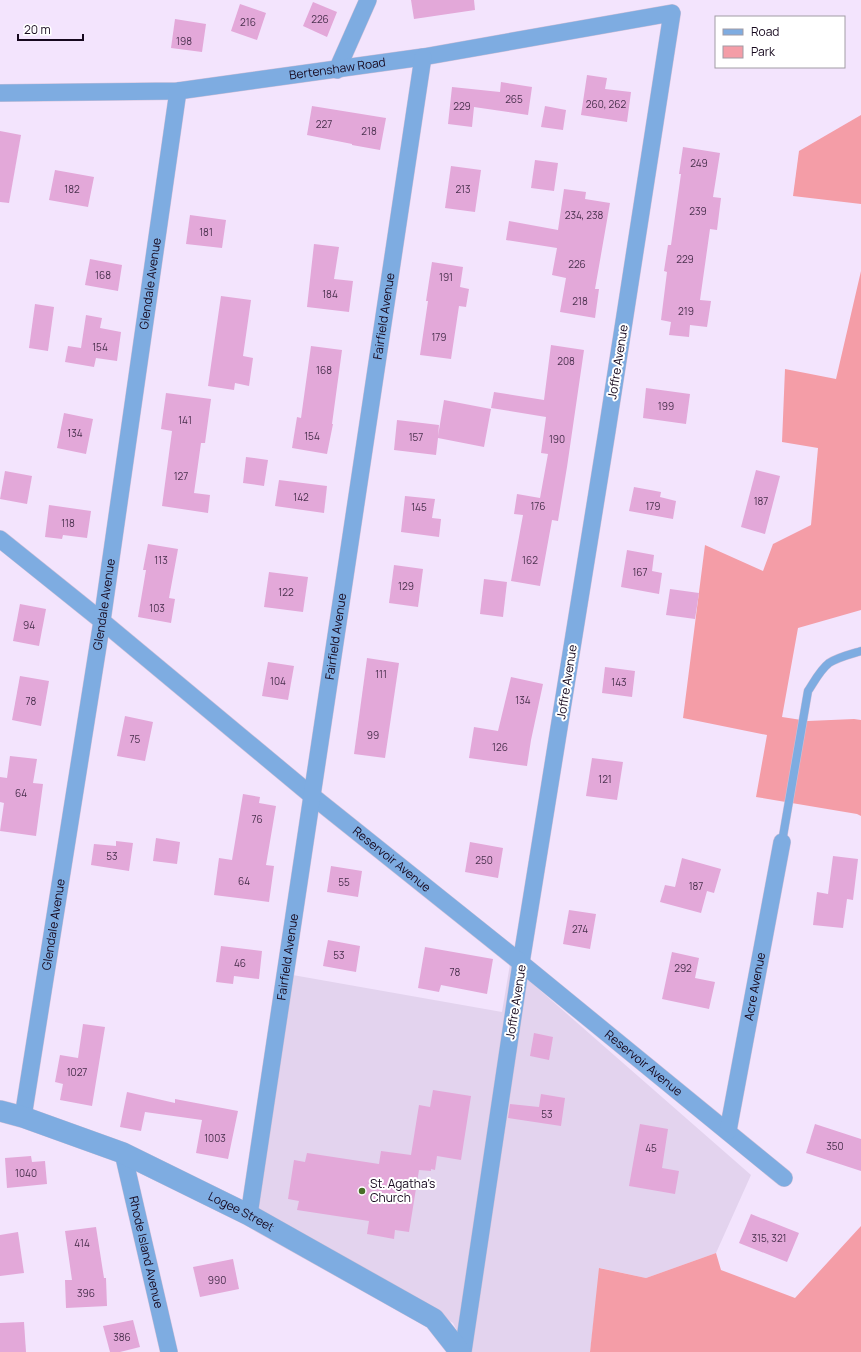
<svg xmlns="http://www.w3.org/2000/svg" width="861" height="1352" font-family="Manrope,sans-serif">
	<style>
		.built { fill: #e3d3ee }
		.green { fill: #f49da7 }
		.building { fill: #e3a8d9 }
		.lines { fill: none; stroke-linecap: round; stroke-linejoin: round }
		.service-casing { stroke: #d0c1d9; stroke-width: 9 }
		.minor-casing { stroke: #d0c1d9; stroke-width: 18 }
		.tertiary-casing { stroke: #d0c1d9; stroke-width: 22 }
		.service { stroke: #7eace1; stroke-width: 8 }
		.minor { stroke: #7eace1; stroke-width: 17 }
		.tertiary { stroke: #7eace1; stroke-width: 21 }
		.poi-dot { fill: #486d27; stroke: #fff; stroke-width: 1.5 }
		.labels { text-anchor: middle; stroke-width: 4; stroke-linejoin: round; paint-order: stroke }
		.number-label { font-size: 10px; fill: #49304d }
		.street-label { font-size: 12px; fill: #16081e; stroke: #fff }
		.poi-label { font-size: 12px; fill: #16081e; stroke: #fff; text-anchor: start }
	</style>
	<rect width="100%" height="100%" fill="#f3e4fd"/>
	<path class="built" d="M510,964l241,211 -35,78 -70,25 -46,-10 -10,84h-122l-15,-29 -210,-117 44,-232 215,38z"/>
	<g class="green">
		<path d="M861,115v89l-68,-8 6,-45z"/>
		<path d="M861,271v339l-63,18 -16,89 26,4 46,-2 7,1v96l-4,-2 -101,-17 11,-62 -84,-17 22,-173 58,26 10,-27 38,-19 7,-77 -36,-6 3,-73 51,10z"/>
		<path d="M861,1226v126h-271l9,-84 47,10 70,-25 5,17 74,28z"/>
	</g>
	<g class="building">
		<path d="M411,0h63l1,10 -61,9z"/>
		<path d="M313,2l24,10 -10,25 -24,-11z"/>
		<path d="M240,4l26,9 -9,27 -26,-9z"/>
		<path d="M175,19l31,5 -4,28 -31,-4z"/>
		<path d="M587,75l20,3 -2,11 26,3 -4,30 -46,-7z"/>
		<path d="M501,82l31,5 -4,28 -54,-8 -2,20 -24,-3 4,-37 48,5z"/>
		<path d="M312,106l74,12 -6,32 -28,-5v-1l-45,-9z"/>
		<path d="M545,106l21,4 -3,20 -22,-3z"/>
		<path d="M0,131l21,4 -12,68 -9,-1z"/>
		<path d="M683,147l37,6 -7,44 8,1 -4,32 -7,-1 -10,71 11,1 -4,26 -17,-2 -1,12 -20,-2 2,-13 -10,-2 6,-48 -3,-1 4,-26h3l10,-71h-2z"/>
		<path d="M535,160l23,3 -4,28 -23,-3z"/>
		<path d="M451,166l30,4 -6,42 -30,-4z"/>
		<path d="M55,170l39,7 -6,30 -39,-7z"/>
		<path d="M564,189l22,3 -1,7 25,4 -15,86h4l-4,29 -35,-6 6,-34 -14,-3 5,-27 -51,-8 3,-19 49,9z"/>
		<path d="M190,215l36,5 -4,28 -36,-4z"/>
		<path d="M314,244l25,3 -5,32 19,2 -4,31 -42,-5z"/>
		<path d="M90,259l32,6 -4,26 -33,-6z"/>
		<path d="M432,262l31,5 -3,20 9,2 -3,18 -7,-1 -8,53 -31,-4 8,-54h-2z"/>
		<path d="M221,296l30,4 -8,56 10,2 -4,28 -14,-3 -1,7 -26,-4z"/>
		<path d="M35,304l19,3 -6,44 -19,-3z"/>
		<path d="M86,315l16,3 -2,10 21,4 -4,29 -21,-3 -2,9 -29,-5 3,-16 13,2z"/>
		<path d="M551,345l33,5 -17,117 -9,54 -6,-1 -12,66 -29,-5 12,-66 -9,-1 3,-20 23,4 8,-44 -7,-1 5,-36 -55,-9 3,-16 50,8z"/>
		<path d="M311,346l31,4 -10,74h1l-6,30 -35,-6 5,-31 4,1z"/>
		<path d="M646,388l44,6 -4,30 -43,-6z"/>
		<path d="M166,393l45,6 -6,44h-4l-7,50 16,2 -2,18 -46,-7 10,-75 -11,-2z"/>
		<path d="M444,400l47,9 -7,38 -46,-9 -2,17 -42,-5 3,-30 42,5 -1,11z"/>
		<path d="M64,413l29,6 -7,35 -29,-6z"/>
		<path d="M246,457l22,3 -4,26 -21,-3z"/>
		<path d="M756,470l24,6 -15,58 -24,-7z"/>
		<path d="M5,471l27,5 -5,28 -27,-5z"/>
		<path d="M279,480l48,6 -3,27 -49,-7z"/>
		<path d="M634,487l27,5 -1,5 16,4 -3,18 -44,-8z"/>
		<path d="M405,496l30,3 -3,19 9,1 -2,18 -38,-5z"/>
		<path d="M49,505l42,6 -4,27 -24,-3 -1,4 -17,-2z"/>
		<path d="M148,544l30,5 -9,49 6,1 -4,24 -33,-6 8,-47h-3z"/>
		<path d="M627,550l27,5 -2,16 10,2 -3,21 -38,-7z"/>
		<path d="M394,565l29,4 -5,38 -29,-4z"/>
		<path d="M269,572l39,5 -5,35 -39,-5z"/>
		<path d="M484,579l23,3 -4,35 -23,-3z"/>
		<path d="M670,589l29,4 -4,26 -29,-4z"/>
		<path d="M20,604l26,5 -7,37 -26,-5z"/>
		<path d="M367,658l32,5 -14,95 -31,-4z"/>
		<path d="M268,662l26,4 -6,34 -26,-4z"/>
		<path d="M605,667l30,4 -3,26 -30,-4z"/>
		<path d="M20,676l29,5 -8,45 -29,-6z"/>
		<path d="M511,677l32,7 -12,56 -4,26 -58,-8 5,-31 24,4z"/>
		<path d="M125,716l28,6 -8,39 -28,-5z"/>
		<path d="M10,756l27,3 -4,24 10,1 -7,52 -36,-5 4,-28 -4,-1v-25l7,1z"/>
		<path d="M592,758l31,4 -6,38 -31,-4z"/>
		<path d="M243,794l17,3 -1,6 17,3 -10,59 8,1 -5,36 -55,-7 5,-37 13,2z"/>
		<path d="M156,838l24,4 -3,22 -24,-3z"/>
		<path d="M116,841l17,2 -4,28 -38,-6 3,-21 22,2z"/>
		<path d="M470,842l33,6 -5,30 -33,-6z"/>
		<path d="M833,856l25,3 -5,41 -6,-1 -4,29 -30,-3 4,-33 11,2z"/>
		<path d="M682,858l39,11 -7,24 -7,-2 -6,22 -41,-11 5,-17 10,2z"/>
		<path d="M331,866l31,5 -4,26 -31,-5z"/>
		<path d="M569,910l27,4 -6,35 -27,-5z"/>
		<path d="M328,940l32,6 -4,26 -33,-6z"/>
		<path d="M221,946l41,5 -3,28 -25,-3 -1,8 -17,-2z"/>
		<path d="M425,947l68,12 -6,35 -46,-9 -2,7 -21,-4z"/>
		<path d="M672,952l27,6 -4,20 20,4 -6,27 -47,-10z"/>
		<path d="M83,1024l22,3 -13,79 -32,-6 3,-16 -8,-2 5,-27 18,3z"/>
		<path d="M534,1033l19,4 -4,23 -19,-4z"/>
		<path d="M433,1090l38,6 -10,64 -24,-4 -2,14 -4,-1v2l-12,-1 -10,62 -14,-2 -1,9 -27,-5 2,-13 -72,-11 2,-9 -11,-2 6,-39 11,2 2,-9 72,11 2,-13 30,4 8,-50 11,2z"/>
		<path d="M127,1092l48,11v-4l63,12 -10,48 -32,-6 6,-33 -57,-8 -4,19 -21,-4z"/>
		<path d="M541,1094l24,4 -4,28 -53,-8 2,-14 29,3z"/>
		<path d="M640,1124l28,5 -6,39 17,3 -4,23 -46,-8z"/>
		<path d="M815,1124l46,15v32l-55,-18z"/>
		<path d="M31,1156l1,6 13,-1 2,23 -40,4 -2,-30z"/>
		<path d="M751,1214l48,19 -12,29 -48,-19z"/>
		<path d="M96,1227l8,51h2l1,28 -41,2 -1,-28h7l-7,-49z"/>
		<path d="M18,1232l6,41 -24,3v-41z"/>
		<path d="M233,1259l6,30 -39,8 -7,-30z"/>
		<path d="M133,1320l7,27 -20,5h-10l-7,-26z"/>
		<path d="M24,1322l2,30h-26v-29z"/>
	</g>
	<g class="lines">
		<defs>
			<path id="service" d="M782,842l26,-151c6,-9 12,-21 21,-28 9,-6 22,-9 32,-12"/>
			<g id="minor">
				<path d="M337,70l31,-70"/>
				<path id="s1" d="M0,93l178,-2 245,-34 249,-44 -65,418 -86,532 -58,389"/>
				<path id="s2" d="M0,539l102,82 209,174 210,168 263,215"/>
				<path id="s3" d="M23,1117l79,-496 76,-530"/>
				<path id="s4" d="M728,1131l54,-289"/>
				<path id="s5" d="M123,1153l46,199"/>
				<path id="s6" d="M249,1215l174,-1158"/>
			</g>
			<g id="tertiary">
				<path id="s7" d="M0,1111l23,6 100,36 126,62 185,104 26,33"/>
			</g>
		</defs>
		<use href="#service" class="service-casing"/>
		<use href="#minor" class="minor-casing"/>
		<use href="#tertiary" class="tertiary-casing"/>
		<use href="#service" class="service"/>
		<use href="#minor" class="minor"/>
		<use href="#tertiary" class="tertiary"/>
	</g>
	<circle class="poi-dot" cx="362" cy="1191" r="4"/>
	<g class="labels">
		<g class="number-label">
			<text x="320" y="23">226</text>
			<text x="248" y="26">216</text>
			<text x="184" y="45">198</text>
			<text x="514" y="103">265</text>
			<text x="606" y="108">260, 262</text>
			<text x="462" y="110">229</text>
			<text x="324" y="128">227</text>
			<text x="369" y="135">218</text>
			<text x="699" y="167">249</text>
			<text x="72" y="193">182</text>
			<text x="463" y="193">213</text>
			<text x="698" y="215">239</text>
			<text x="584" y="219">234, 238</text>
			<text x="206" y="236">181</text>
			<text x="685" y="263">229</text>
			<text x="577" y="268">226</text>
			<text x="103" y="279">168</text>
			<text x="446" y="281">191</text>
			<text x="330" y="298">184</text>
			<text x="580" y="305">218</text>
			<text x="686" y="315">219</text>
			<text x="439" y="341">179</text>
			<text x="100" y="351">154</text>
			<text x="566" y="365">208</text>
			<text x="324" y="374">168</text>
			<text x="666" y="410">199</text>
			<text x="185" y="424">141</text>
			<text x="75" y="437">134</text>
			<text x="312" y="440">154</text>
			<text x="416" y="441">157</text>
			<text x="557" y="443">190</text>
			<text x="181" y="480">127</text>
			<text x="301" y="501">142</text>
			<text x="761" y="505">187</text>
			<text x="538" y="510">176</text>
			<text x="653" y="510">179</text>
			<text x="419" y="511">145</text>
			<text x="68" y="527">118</text>
			<text x="161" y="564">113</text>
			<text x="530" y="564">162</text>
			<text x="640" y="576">167</text>
			<text x="406" y="590">129</text>
			<text x="286" y="596">122</text>
			<text x="157" y="612">103</text>
			<text x="29" y="629">94</text>
			<text x="381" y="678">111</text>
			<text x="278" y="685">104</text>
			<text x="619" y="686">143</text>
			<text x="523" y="704">134</text>
			<text x="31" y="705">78</text>
			<text x="373" y="739">99</text>
			<text x="135" y="743">75</text>
			<text x="500" y="751">126</text>
			<text x="605" y="783">121</text>
			<text x="21" y="797">64</text>
			<text x="257" y="823">76</text>
			<text x="112" y="860">53</text>
			<text x="484" y="864">250</text>
			<text x="244" y="885">64</text>
			<text x="344" y="886">55</text>
			<text x="696" y="890">187</text>
			<text x="580" y="933">274</text>
			<text x="339" y="959">53</text>
			<text x="240" y="967">46</text>
			<text x="683" y="972">292</text>
			<text x="455" y="976">78</text>
			<text x="77" y="1076">1027</text>
			<text x="547" y="1118">53</text>
			<text x="215" y="1142">1003</text>
			<text x="835" y="1150">350</text>
			<text x="651" y="1152">45</text>
			<text x="26" y="1177">1040</text>
			<text x="769" y="1242">315, 321</text>
			<text x="82" y="1247">414</text>
			<text x="217" y="1284">990</text>
			<text x="86" y="1297">396</text>
			<text x="122" y="1341">386</text>
		</g>
		<g class="street-label">
			<text dy="4" stroke="none"><textPath href="#s1" startOffset="339">Bertenshaw Road</textPath></text>
			<text dy="4" stroke="none"><textPath href="#s3" startOffset="843">Glendale Avenue</textPath></text>
			<text dy="4" stroke="none"><textPath href="#s6" startOffset="909">Fairfield Avenue</textPath></text>
			<text transform="translate(618 362) rotate(-81)" y="4">Joffre Avenue</text>
			<text dy="4" stroke="none"><textPath href="#s3" startOffset="519">Glendale Avenue</textPath></text>
			<text dy="4" stroke="none"><textPath href="#s6" startOffset="585">Fairfield Avenue</textPath></text>
			<text transform="translate(567 682) rotate(-81)" y="4">Joffre Avenue</text>
			<text dy="4" stroke="none"><textPath href="#s2" startOffset="506">Reservoir Avenue</textPath></text>
			<text dy="4" stroke="none"><textPath href="#s3" startOffset="195">Glendale Avenue</textPath></text>
			<text dy="4" stroke="none"><textPath href="#s6" startOffset="261">Fairfield Avenue</textPath></text>
			<text dy="4" stroke="none"><textPath href="#s4" startOffset="147">Acre Avenue</textPath></text>
			<text transform="translate(516 1002) rotate(-81)" y="4">Joffre Avenue</text>
			<text dy="4" stroke="none"><textPath href="#s2" startOffset="830">Reservoir Avenue</textPath></text>
			<text dy="4" stroke="none"><textPath href="#s7" startOffset="262">Logee Street</textPath></text>
			<text dy="4" stroke="none"><textPath href="#s5" startOffset="102">Rhode Island Avenue</textPath></text>
		</g>
		<g class="poi-label">
			<text x="370" y="1188">St. Agatha's<tspan x="370" dy="14">Church</tspan></text>
		</g>
	</g>
	<rect x="715" y="16" width="130" height="52" fill="#ffffff" stroke="#a29ca5"/>
	<rect x="723" y="29" width="20" height="6" fill="#7eace1" stroke="#a29ca5"/>
	<text x="751" y="36" font-size="12" fill="#16081e">Road</text>
	<rect x="723" y="46" width="20" height="12" fill="#f49da7" stroke="#a29ca5"/>
	<text x="751" y="56" font-size="12" fill="#16081e">Park</text>
	<path d="M18 34v6h65v-6" fill="none" stroke="#16081e" stroke-width="2"/>
	<text x="24" y="34" font-size="12" fill="#16081e" stroke="#ffffff" stroke-width="3" paint-order="stroke">20 m</text>
</svg>
